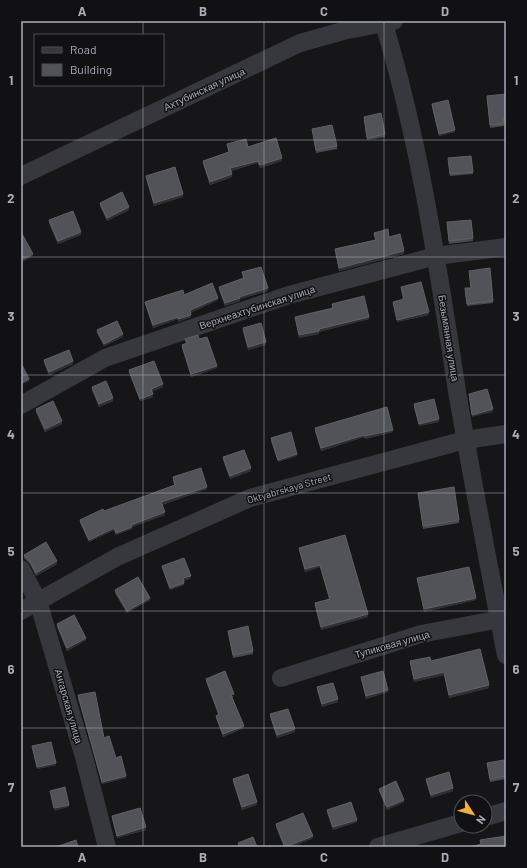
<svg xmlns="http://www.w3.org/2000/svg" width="527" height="868" font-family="Barlow,sans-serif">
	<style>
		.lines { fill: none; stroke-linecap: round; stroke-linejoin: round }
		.minor { stroke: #37383d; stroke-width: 18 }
		.wall { fill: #47494d }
		.shaded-wall { fill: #2f3033 }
		.building { fill: #525359; stroke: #5f6168 }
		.grid { fill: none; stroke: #a8adb8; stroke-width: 1; stroke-opacity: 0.55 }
		.labels { text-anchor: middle; stroke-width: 3; stroke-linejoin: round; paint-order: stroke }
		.street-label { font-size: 10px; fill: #a8adb8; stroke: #111113 }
		.neatline { fill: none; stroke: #a8adb8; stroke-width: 1.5 }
		.grid-label { font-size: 13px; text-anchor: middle; font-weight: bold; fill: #a8adb8 }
	</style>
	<rect width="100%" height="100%" fill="#161618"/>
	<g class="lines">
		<g class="minor">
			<path d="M384,24c36,119 54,244 73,367 15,88 32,176 49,264"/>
			<path d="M21,176l279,-133 43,-12 51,-10"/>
			<path d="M21,405l84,-47 184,-63 147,-39 70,-9"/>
			<path d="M21,569l17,32 46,156 23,90"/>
			<path d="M21,611l96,-54 133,-59 215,-58 41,-6"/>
			<path d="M281,678l140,-44 85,-16"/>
			<path d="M485,817l21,-6"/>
			<path d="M378,847l83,-24"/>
		</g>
	</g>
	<g class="wall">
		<path d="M506,94v26l-3,1 1,5 -14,2 -3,-29z"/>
		<path d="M432,104l23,28 -16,4 -7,-29z"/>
		<path d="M364,117l21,17v3l-18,3z"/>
		<path d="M312,129l25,17v3l-21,4z"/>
		<path d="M227,144l21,3 34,14 -22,7 -2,-5 -27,8 1,6 -22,8 -7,-21v-3l26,-9z"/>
		<path d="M448,161l25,11v2l-23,2z"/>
		<path d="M146,176l37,21 -29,9 -8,-28z"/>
		<path d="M100,203l29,7 -22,11 -7,-15z"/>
		<path d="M49,220l32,15 -23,9 -9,-21z"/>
		<path d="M447,225l26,13v3l-24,3z"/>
		<path d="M374,233l15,4 15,17 -65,17 -4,-22 40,-9z"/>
		<path d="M242,272l26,19 -28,8v2l-15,5 -6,-16v-3l24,-9z"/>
		<path d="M401,287l28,28 -32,7 -4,-18v-2l10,-2z"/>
		<path d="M471,288l22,13v2l-26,3 -2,-15z"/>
		<path d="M184,295l34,5 -28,13 1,4 -13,5v-3l-25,9 -8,-24v-2z"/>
		<path d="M332,304l37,15 -50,13v2l-20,4 -4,-21 38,-8z"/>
		<path d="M243,328l23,17 -18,5 -5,-19z"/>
		<path d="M97,330l26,7 -19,9 -7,-13z"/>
		<path d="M185,339l32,29 -26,9 -9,-29v-3l4,-1z"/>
		<path d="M44,360l29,4 -24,11 -5,-12z"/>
		<path d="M129,370l34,17 -11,4 1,6 -13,4 -11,-28z"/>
		<path d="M92,387l21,14 -14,6 -7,-17z"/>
		<path d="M414,404l25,18 -20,4 -5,-19z"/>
		<path d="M36,409l26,15 -17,8 -9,-20z"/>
		<path d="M315,428l78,4 -28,7 -1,-2 -43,14 -6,-20z"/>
		<path d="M271,438l26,18 -19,6 -7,-21z"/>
		<path d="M223,457l28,14 -21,8 -7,-19z"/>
		<path d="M173,477l34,12 -45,16 3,10 -33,12v2l-16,6 -2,-5 -25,12 -9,-19v-3l94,-35 -1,-5z"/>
		<path d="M418,493l41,27v3l-36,6z"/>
		<path d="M345,535l23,82 -47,13 -6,-24v-3l14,-4 -9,-32 -15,5 -6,-22v-2z"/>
		<path d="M24,555l33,9 -21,12 -6,-12 -6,-6z"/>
		<path d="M162,566l29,12 -7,3v4l-14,5 -8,-22z"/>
		<path d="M417,578l59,22 -52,12z"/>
		<path d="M115,590l35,10 -23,13 -12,-20z"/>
		<path d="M57,624l29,16 -19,11 -10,-24z"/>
		<path d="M228,631l25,20v3l-20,4z"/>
		<path d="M410,661h21l58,27 -40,10 -5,-23 -30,7z"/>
		<path d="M361,677l27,15 -22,7 -5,-20z"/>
		<path d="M206,679l28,18h-2l12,31 -21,9 -7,-19v-2l2,-2 -12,-33z"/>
		<path d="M317,687l21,15 -16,5 -5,-17z"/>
		<path d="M78,695l26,43 22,40 -24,6 -24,-86z"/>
		<path d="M270,714l25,18 -18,6 -7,-21z"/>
		<path d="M32,746l24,19 -19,4z"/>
		<path d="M487,763l19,9v7l-16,3z"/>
		<path d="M233,779l24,26 -15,5 -9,-28z"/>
		<path d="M426,779l27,12 -22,7 -5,-17z"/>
		<path d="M379,789l25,13 -17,8 -8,-19z"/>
		<path d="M327,810l30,12 -24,8 -6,-18z"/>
		<path d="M112,816l34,14 -29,8 -5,-19z"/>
		<path d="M276,824l37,14 -21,9h-8l-8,-20z"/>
	</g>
	<g class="shaded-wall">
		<path d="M455,130v2l-16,4v-2z"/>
		<path d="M282,158v3l-22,7v-3z"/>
		<path d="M258,161v2l-28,8v-3z"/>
		<path d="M232,174v3l-22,8v-3z"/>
		<path d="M183,194v3l-29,9v-3z"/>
		<path d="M129,207v3l-22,11v-3z"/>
		<path d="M81,232v3l-23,9v-3z"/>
		<path d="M404,251v3l-65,17v-3z"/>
		<path d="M33,254v2l-12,7v-3z"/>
		<path d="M268,288v3l-28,8v2l-15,5v-3l14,-6z"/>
		<path d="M218,298v2l-28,13v-3z"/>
		<path d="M429,312v3l-32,7v-2z"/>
		<path d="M191,315v2l-13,5v-3z"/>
		<path d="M178,317v2l-25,9v-3z"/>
		<path d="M369,317v2l-50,13v2l-20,4v-3l20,-6z"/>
		<path d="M123,334v3l-19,9v-2z"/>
		<path d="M266,342v3l-18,5v-3z"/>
		<path d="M73,361v3l-24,11v-3z"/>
		<path d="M217,366v2l-26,9v-3z"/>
		<path d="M29,379v2l-8,4v-2z"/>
		<path d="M163,384v3l-12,5v-3z"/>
		<path d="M153,394v3l-13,4v-2z"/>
		<path d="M113,398v3l-14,6v-3z"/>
		<path d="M493,409v3l-21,5v-2z"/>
		<path d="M439,419v3l-20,4v-2z"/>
		<path d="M62,421v3l-17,8v-3z"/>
		<path d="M393,430v2l-28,7v-3z"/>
		<path d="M364,435v2l-43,14v-3z"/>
		<path d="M297,454v2l-19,6v-2z"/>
		<path d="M251,468v3l-21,8v-3z"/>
		<path d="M207,487v2l-46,16v-3z"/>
		<path d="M165,512v3l-33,12v2l-16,6v-2l15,-8z"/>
		<path d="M114,528v2l-25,12v-2z"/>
		<path d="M57,561v3l-21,12v-3z"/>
		<path d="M320,565v2l-15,5v-3z"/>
		<path d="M191,576v2l-8,3v-3z"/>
		<path d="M184,583v2l-14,5v-2z"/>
		<path d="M150,598v2l-23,13v-2z"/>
		<path d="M476,598v2l-52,12v-3z"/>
		<path d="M368,614v3l-47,13v-3z"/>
		<path d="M86,638v2l-19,11v-3z"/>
		<path d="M444,672v3l-30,7v-3z"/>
		<path d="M489,685v3l-40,10v-3z"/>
		<path d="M388,690v2l-22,7v-3z"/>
		<path d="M338,699v3l-16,5v-3z"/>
		<path d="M244,726v2l-21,9v-3z"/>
		<path d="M295,729v3l-18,6v-3z"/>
		<path d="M56,763v2l-19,4v-2z"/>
		<path d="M126,776v2l-24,6v-2z"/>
		<path d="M453,788v3l-22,7v-3z"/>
		<path d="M404,800v2l-17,8v-3z"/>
		<path d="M257,802v3l-15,5v-3z"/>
		<path d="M69,805v2l-15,4v-3z"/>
		<path d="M357,820v2l-24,8v-3z"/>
		<path d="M146,827v3l-29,8v-2z"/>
		<path d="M313,836v2l-21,9h-6z"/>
	</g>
	<g class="building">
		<path d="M506,94v24h-3l1,6 -14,1 -3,-29z"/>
		<path d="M448,100l7,30 -16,4 -7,-30z"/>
		<path d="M381,113l4,21 -18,4 -3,-21z"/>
		<path d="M332,125l5,21 -21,4 -4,-21z"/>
		<path d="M276,138l6,20 -22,7 -2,-4 -28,7 2,6 -22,8 -7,-21 26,-9 -2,-8 19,-5 2,8z"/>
		<path d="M471,156l2,16 -23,2 -2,-16z"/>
		<path d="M175,167l8,27 -29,9 -8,-27z"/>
		<path d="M122,192l7,15 -22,11 -7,-15z"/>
		<path d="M73,211l8,21 -23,9 -9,-21z"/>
		<path d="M471,220l2,18 -24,3 -2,-19z"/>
		<path d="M388,229l1,8 11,-3 4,17 -65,17 -4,-19 41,-9 -2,-7z"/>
		<path d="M21,232l12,22 -12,6z"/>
		<path d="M261,267l7,21 -29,9 1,1 -15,5 -6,-16 25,-9 -2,-6z"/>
		<path d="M490,268l3,33 -26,3 -2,-16h6l-2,-17z"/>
		<path d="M421,282l8,30 -32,8 -4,-18 11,-3 -3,-12z"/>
		<path d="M212,283l6,15 -28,12 1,5 -13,4v-2l-25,8 -8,-23 38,-12 1,5z"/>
		<path d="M364,296l5,21 -50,12v2l-20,4 -4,-18 38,-9 -1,-4z"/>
		<path d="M117,321l6,13 -19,10 -7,-14z"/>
		<path d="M261,323l5,19 -18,5 -5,-19z"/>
		<path d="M198,335l1,4 8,-2 10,29 -26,8 -9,-29 5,-2 -2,-4z"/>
		<path d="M69,350l4,11 -24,11 -5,-12z"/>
		<path d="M154,361l9,23 -12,5 2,5 -13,5 -11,-29z"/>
		<path d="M22,365l7,14 -8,4v-17z"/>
		<path d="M106,381l7,17 -14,6 -7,-17z"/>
		<path d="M487,389l6,20 -21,6 -3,-21z"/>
		<path d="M434,399l5,20 -20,5 -5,-20z"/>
		<path d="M53,401l9,20 -17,8 -9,-20z"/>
		<path d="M387,407l6,23 -28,6 -1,-1 -43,13 -6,-20z"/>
		<path d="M291,432l6,22 -19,6 -7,-22z"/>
		<path d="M244,450l7,18 -21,8 -7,-19z"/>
		<path d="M201,468l6,19 -46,15 4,10 -34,13 1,2 -16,6 -2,-5 -25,12 -9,-20 23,-11 1,2 71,-26 -2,-8z"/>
		<path d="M454,487l5,33 -36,6 -5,-33z"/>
		<path d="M345,535l23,79 -47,13 -6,-24 15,-4 -10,-34 -15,4 -6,-21z"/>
		<path d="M46,542l11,19 -21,12 -6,-12 -6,-6z"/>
		<path d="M184,558l7,18 -8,2 1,5 -14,5 -8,-22z"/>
		<path d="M469,567l7,31 -52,11 -7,-31z"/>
		<path d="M138,577l12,21 -23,13 -12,-21z"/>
		<path d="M74,615l12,23 -19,10 -10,-24z"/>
		<path d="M248,626l5,25 -20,4 -5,-24z"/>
		<path d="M480,649l9,36 -40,10 -5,-23 -30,7 -4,-18 20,-4 1,4z"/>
		<path d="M225,671l9,23 -3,1 13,31 -21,8 -7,-18 3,-2 -13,-35z"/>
		<path d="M383,671l5,19 -22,6 -5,-19z"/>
		<path d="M333,683l5,16 -16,5 -5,-17z"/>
		<path d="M95,692l9,46 5,-2 7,22 5,-2 5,20 -24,6 -24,-87z"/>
		<path d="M288,709l7,20 -18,6 -7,-21z"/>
		<path d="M51,742l5,21 -19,4 -5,-21z"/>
		<path d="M504,760l2,12v4l-16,3 -3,-16z"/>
		<path d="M449,772l4,16 -22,7 -5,-16z"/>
		<path d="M248,774l9,28 -15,5 -9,-28z"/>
		<path d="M396,781l8,19 -17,7 -8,-18z"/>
		<path d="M65,787l4,18 -15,3 -4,-17z"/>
		<path d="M351,802l6,18 -24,7 -6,-17z"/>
		<path d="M140,808l6,19 -29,9 -5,-20z"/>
		<path d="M303,813l10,23 -28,11 -9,-23z"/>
		<path d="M506,836v11h-35l10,-3 -1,-4z"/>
		<path d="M253,837l4,10h-17l-2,-4z"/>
		<path d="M76,840l2,7h-22z"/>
	</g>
	<path class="grid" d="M143,21v14M264,21v826M384,21v826M143,85v762M21,140h485M21,257h485M21,375h485M21,493h485M21,611h485M21,728h485"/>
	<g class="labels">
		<g class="street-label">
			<text transform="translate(204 89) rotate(-25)" y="4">Ахтубинская улица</text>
			<text transform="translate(257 307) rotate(-18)" y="4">Верхнеахтубинская улица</text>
			<text transform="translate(449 338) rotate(81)" y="4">Безымянная улица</text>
			<text transform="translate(289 488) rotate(-16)" y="4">Oktyabrskaya Street</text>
			<text transform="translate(392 644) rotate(-16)" y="4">Тупиковая улица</text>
			<text transform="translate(69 706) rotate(74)" y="4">Ангарская улица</text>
		</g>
	</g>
	<rect width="527" height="868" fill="none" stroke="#111113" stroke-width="44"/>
	<rect x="34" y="34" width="130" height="52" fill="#111113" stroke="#4d4f55"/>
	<rect x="42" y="47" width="20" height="6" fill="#37383d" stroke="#4d4f55"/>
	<text x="70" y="54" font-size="12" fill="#a8adb8">Road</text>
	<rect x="42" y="64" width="20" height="12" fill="#525359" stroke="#4d4f55"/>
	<text x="70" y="74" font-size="12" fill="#a8adb8">Building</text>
	<g transform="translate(473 814) rotate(126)"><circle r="19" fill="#111113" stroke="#4d4f55"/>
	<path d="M0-3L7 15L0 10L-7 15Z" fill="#f2b134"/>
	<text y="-6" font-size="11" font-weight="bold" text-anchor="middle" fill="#a8adb8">N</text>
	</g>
	<rect x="22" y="22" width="483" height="824" class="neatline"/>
	<g class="grid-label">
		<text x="82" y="16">A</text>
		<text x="203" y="16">B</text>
		<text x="324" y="16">C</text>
		<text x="445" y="16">D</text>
		<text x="11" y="85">1</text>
		<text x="516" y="85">1</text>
		<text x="11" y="203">2</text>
		<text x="516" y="203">2</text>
		<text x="11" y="321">3</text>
		<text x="516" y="321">3</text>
		<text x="11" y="439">4</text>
		<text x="516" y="439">4</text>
		<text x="11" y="556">5</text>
		<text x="516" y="556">5</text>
		<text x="11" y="674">6</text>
		<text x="516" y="674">6</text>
		<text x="11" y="792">7</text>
		<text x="516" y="792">7</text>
		<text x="82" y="862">A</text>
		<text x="203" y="862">B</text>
		<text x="324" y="862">C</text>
		<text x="445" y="862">D</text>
	</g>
</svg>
